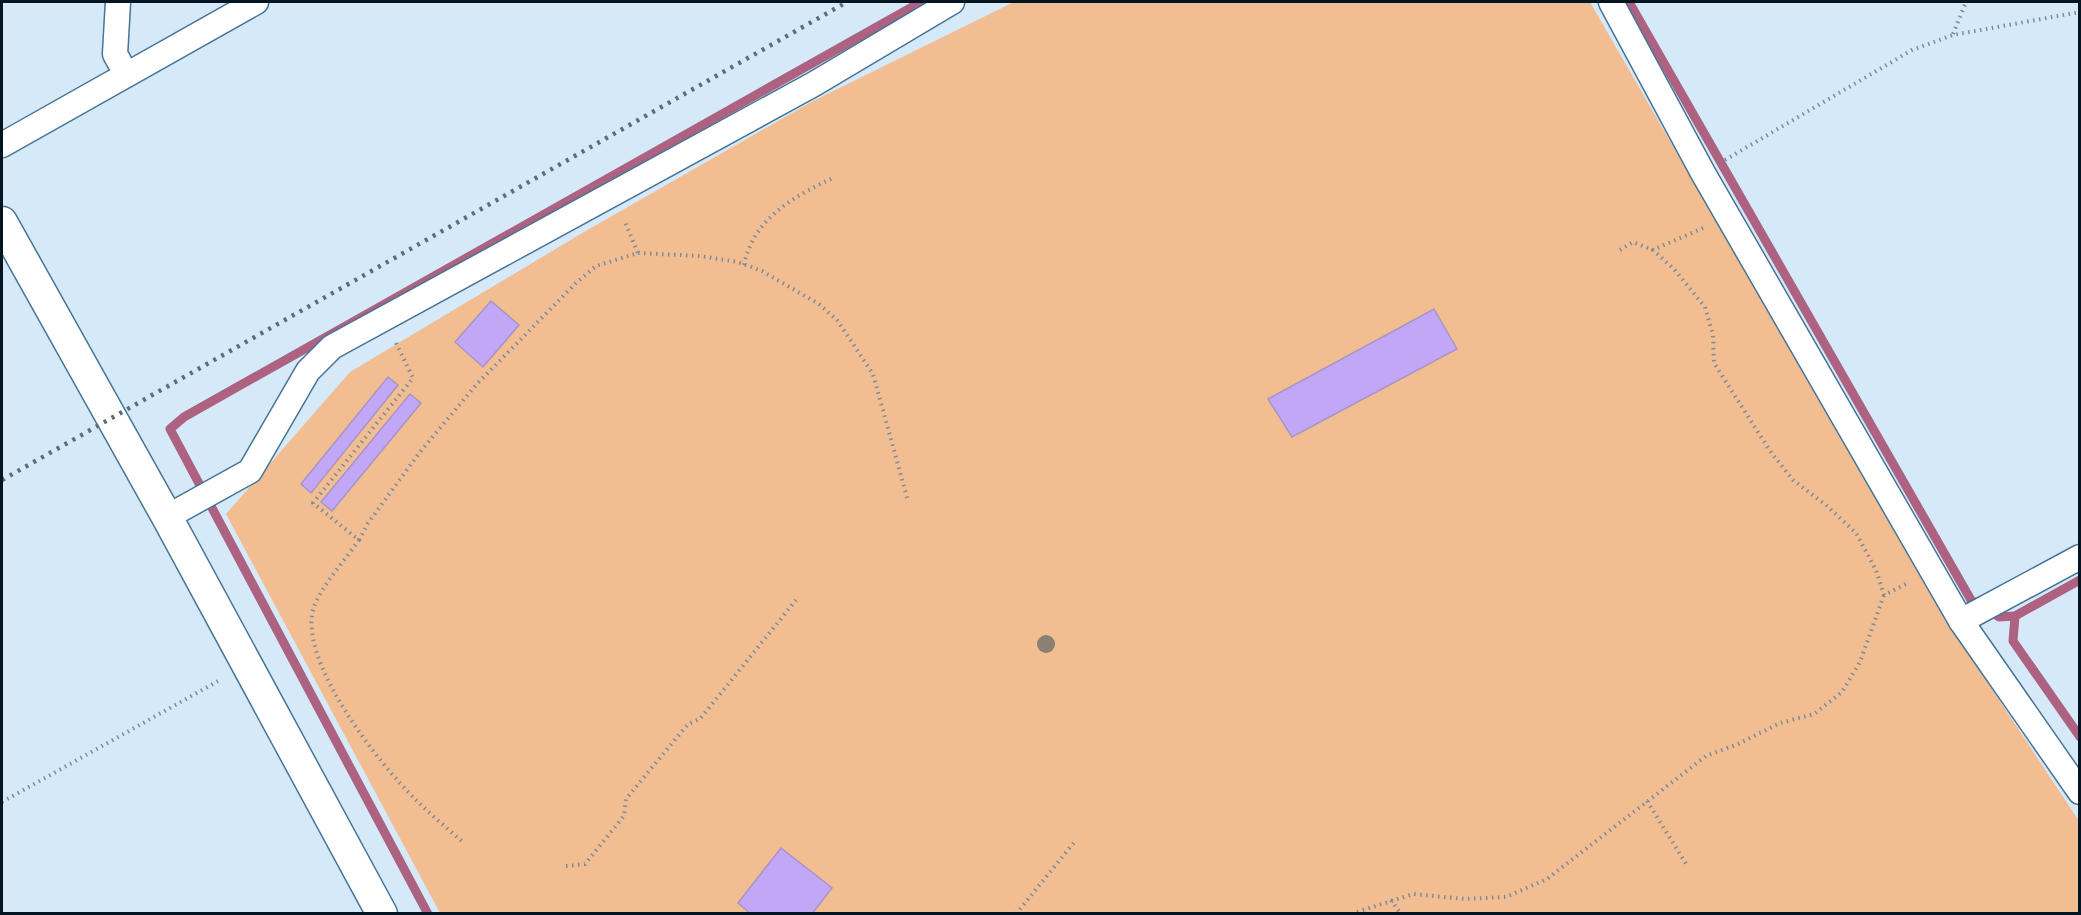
<svg xmlns="http://www.w3.org/2000/svg" width="2081" height="915" font-family="Figtree,sans-serif">
	<style>
		.green { fill: #f3bd92 }
		.lines { fill: none; stroke-linecap: round; stroke-linejoin: round }
		.stream { stroke: #ac6280; stroke-width: 9 }
		.building { fill: #c3a7f7; stroke: #a695c6; stroke-width: 1.5 }
		.minor-casing { stroke: #467596; stroke-width: 27 }
		.tertiary-casing { stroke: #467596; stroke-width: 33 }
		.path { stroke: #7a8d9b; stroke-width: 4; stroke-dasharray: 1.5 4.5; stroke-linecap: butt }
		.minor { stroke: #fff; stroke-width: 24 }
		.tertiary { stroke: #fff; stroke-width: 30 }
		.rail { stroke: #5b6d7b; stroke-width: 4.5; stroke-dasharray: 3 6; stroke-linecap: butt }
		.tree { fill: #8a8073 }
	</style>
	<rect width="100%" height="100%" fill="#d5e9f8"/>
	<path class="green" d="M1014,2h576l347,604 142,215v92h-1639l-214,-399 124,-142 234,-140 229,-131z"/>
	<g class="lines">
		<g class="stream">
			<path d="M1629,2l342,598 28,17 16,-1"/>
			<path d="M2080,580l-65,36 -2,25 67,96"/>
			<path d="M428,914l-258,-485 14,-12 737,-415"/>
		</g>
	</g>
	<g class="building">
		<path d="M491,301l28,24 -36,42 -28,-25z"/>
		<path d="M1434,309l23,40 -165,88 -24,-38z"/>
		<path d="M388,377l10,8 -87,108 -10,-9z"/>
		<path d="M410,394l11,9 -89,108 -11,-9z"/>
		<path d="M781,848l51,40 -20,26h-61l-13,-11z"/>
	</g>
	<g class="lines">
		<defs>
			<g id="minor">
				<path d="M118,2l-3,52 11,20"/>
				<path d="M1611,2l92,171 258,448 119,171"/>
				<path d="M2,145l254,-143"/>
				<path d="M167,517l83,-46 58,-100 24,-24 482,-263 138,-82"/>
				<path d="M1961,621l119,-64"/>
			</g>
			<path id="tertiary" d="M2,222l165,295 215,397"/>
		</defs>
		<use href="#minor" class="minor-casing"/>
		<use href="#tertiary" class="tertiary-casing"/>
		<g class="path">
			<path d="M1953,34l13,-32"/>
			<path d="M1725,160l187,-110 41,-15 127,-23"/>
			<path d="M1703,228l-50,22 21,19 31,38 8,28 1,28 56,88 23,29 33,25 30,28 20,37 8,25 24,-12"/>
			<path d="M1620,250l13,-8 20,8"/>
			<path d="M638,253l62,3 38,6 24,9 57,33 18,16 36,54 35,127"/>
			<path d="M744,265c9,-46 50,-69 89,-87"/>
			<path d="M396,343l17,35 -100,125 46,37c-14,20 -34,42 -44,64 -22,52 65,161 101,196 15,15 32,29 48,43"/>
			<path d="M359,540l9,-17 52,-71 56,-67 100,-102 20,-17 42,-13 -14,-33"/>
			<path d="M1647,801l41,66"/>
			<path d="M2,802l218,-122"/>
			<path d="M566,866l19,-2 39,-48 2,-17 62,-75 12,-5 96,-119"/>
			<path d="M1391,900l10,14"/>
			<path d="M1357,912l56,-18 52,5 41,-2 41,-18 159,-123 32,-12 42,-21 34,-9 28,-22 18,-30 24,-67"/>
			<path d="M1016,914l60,-74"/>
		</g>
		<use href="#minor" class="minor"/>
		<use href="#tertiary" class="tertiary"/>
		<path class="rail" d="M2,480l845,-478"/>
	</g>
	<circle class="tree" cx="1046" cy="644" r="9"/>
	<rect width="2081" height="915" fill="none" stroke="#031522" stroke-width="6"/>
</svg>
